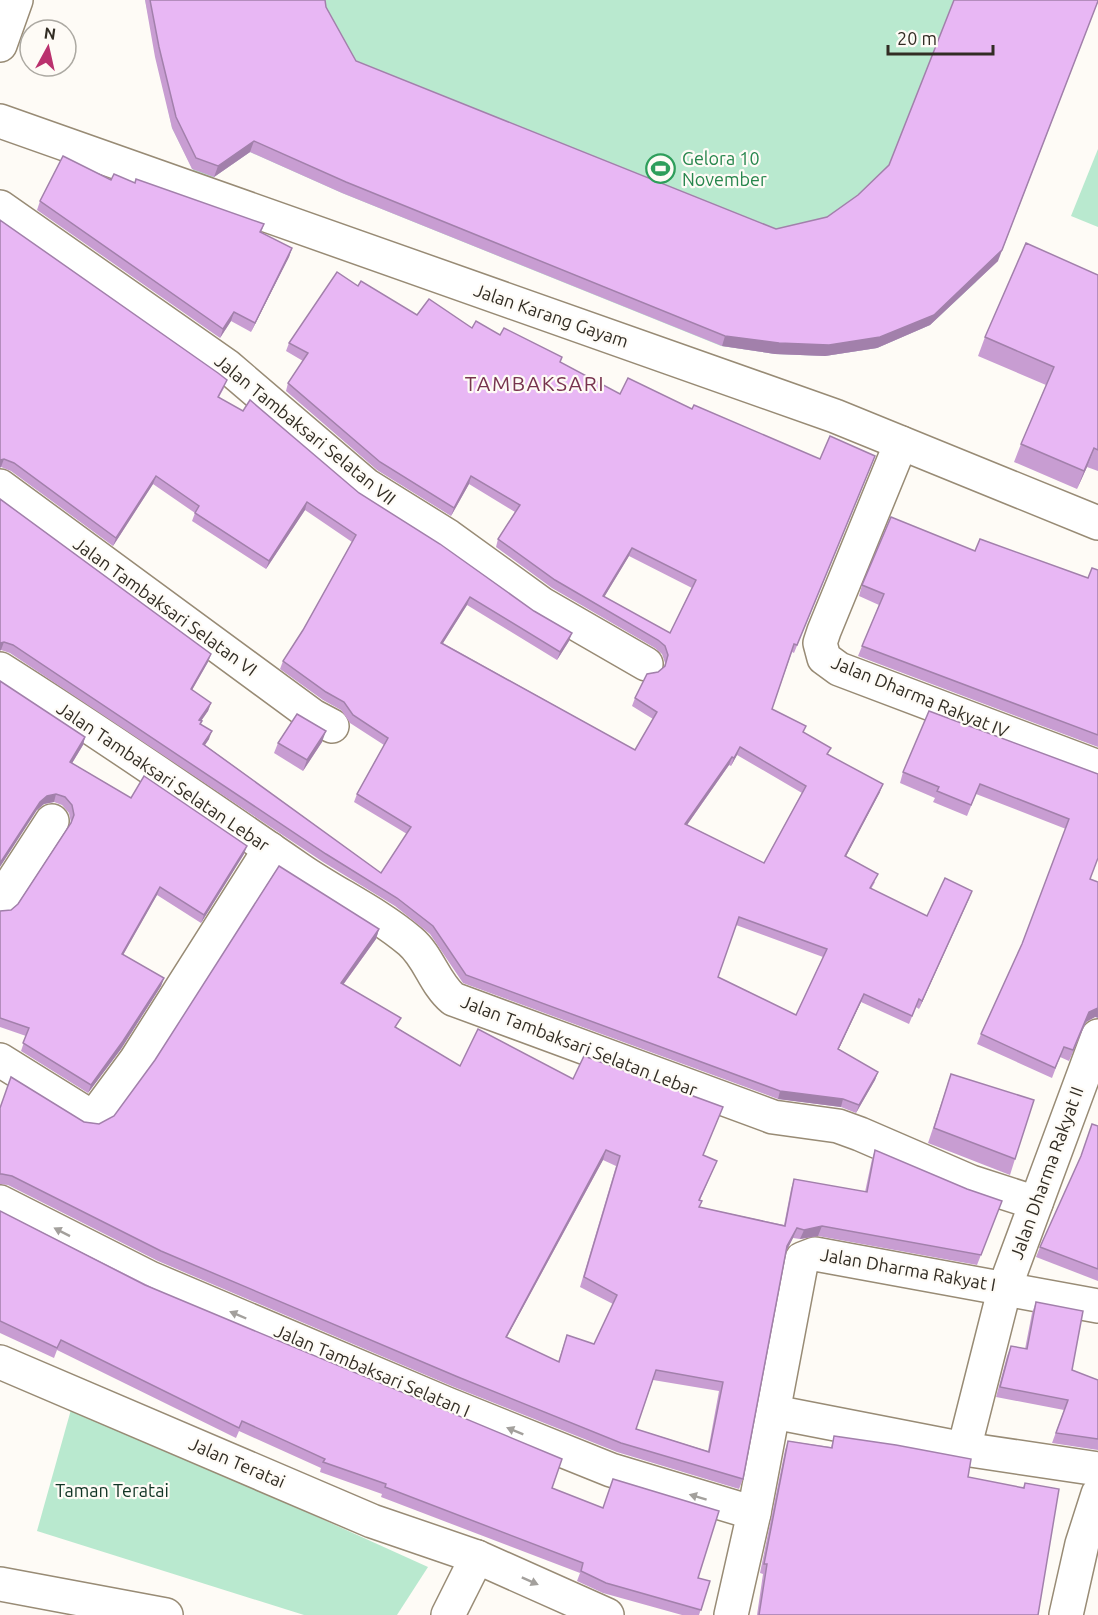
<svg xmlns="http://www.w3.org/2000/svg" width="1098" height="1615" font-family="Ubuntu,sans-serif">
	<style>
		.green { fill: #b9e9cf }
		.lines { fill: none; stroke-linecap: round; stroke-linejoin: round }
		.minor-casing { stroke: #988b75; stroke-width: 36 }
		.primary-casing { stroke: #988b75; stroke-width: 36 }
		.minor { stroke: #fff; stroke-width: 33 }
		.primary { stroke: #fff; stroke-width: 33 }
		.wall { fill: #c89dd2; fill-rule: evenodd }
		.shaded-wall { fill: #a280ab }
		.building { fill: #e8b7f4; stroke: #a280ab; stroke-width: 1.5; fill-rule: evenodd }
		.oneway { fill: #a3a09c }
		.labels { text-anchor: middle; stroke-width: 4.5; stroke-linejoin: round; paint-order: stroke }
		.leisure-label { font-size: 18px; fill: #27864d; stroke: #fefbf6; text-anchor: start }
		.street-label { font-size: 18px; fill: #322d24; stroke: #fefbf6 }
		.park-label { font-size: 18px; fill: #103424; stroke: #fefbf6 }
		.quarter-label { font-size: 21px; letter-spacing: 1.5px; fill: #77334e; stroke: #fefbf6 }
	</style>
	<rect width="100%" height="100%" fill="#fefbf6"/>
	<g class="green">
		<path d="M145,0h953v2l-122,280 -46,43 -53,23 -52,8 -50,-2 -54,-8 -379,-153 -92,-41 -49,34 -29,-58z"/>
		<path d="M1098,149v78l-27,-11z"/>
		<path d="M72,1406l356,161 -31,48h-93l-267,-84z"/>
	</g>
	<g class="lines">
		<defs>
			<g id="minor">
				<path d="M0,121l835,295 263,107"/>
				<path d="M0,207l227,159 139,119 82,51 94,68 104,60"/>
				<path d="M901,443l-77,188 -4,12 4,15 15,11 259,98"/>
				<path d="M0,486l313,230 19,10"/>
				<path d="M0,669c101,64 200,132 299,200 36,25 78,44 111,72 19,16 24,42 43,58l320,118 65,9 22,8 111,48 65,21"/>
				<path d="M0,901l52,-80"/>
				<path d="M0,1060l90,56 6,-2 40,-54 134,-211"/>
				<path d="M0,1202l150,76 297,126 164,66 143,43"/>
				<path d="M0,1362l372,159 105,36 130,58"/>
				<path d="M774,1412l190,37 134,20"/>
				<path d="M964,1449l41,-162 93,-251"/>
				<path d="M0,1584l166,31"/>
				<path d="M448,1615l29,-58"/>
				<path d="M731,1615l23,-102 48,-254 13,-5 283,52"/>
				<path d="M1066,1615l16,-71 16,-50"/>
			</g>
			<path id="primary" d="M0,45l16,-45"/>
		</defs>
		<use href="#minor" class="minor-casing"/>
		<use href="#primary" class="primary-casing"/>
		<use href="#minor" class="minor"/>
		<use href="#primary" class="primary"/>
	</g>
	<g class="wall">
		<path d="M145,0h180l1,7 30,54 420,168 222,32 -68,64 -53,23 -52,8 -50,-2 -53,-8 -380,-153 -92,-41 -36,25 -22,-8 -20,-41 -17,-71z"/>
		<path d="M111,180l24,3 129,41 -3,9 31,15 -3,9 -38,75 -20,-11 -11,17 -183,-128 3,-9z"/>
		<path d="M0,220l224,168 -5,9 140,96 210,148 -12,19 -90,-55 -24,38 192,107 18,-31 -21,-13 3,-8 29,-31 1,-4 -3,-9 -7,-6 -103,-60 -56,-41 2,-8 17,-27 -46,-28 -18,32 -74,-46 -91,-79 2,-8 15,-22 -17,-10 3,-8 69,-57 59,29 83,20 61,28 59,31 72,15 128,50 55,-3 -81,197 -2,-1 -20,57 32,23 24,23 52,37 -34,64 29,26 -4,7 56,27 45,-25 -53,118 -3,-2 -7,17 -48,-22 -23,48 40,22 -3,8 -19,33 -15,-6 -63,-8 -315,-116 -33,-49 -35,-28 -72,-44 -313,-209 -9,-3 -1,-151 211,155 -3,8 -16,28 19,13 -3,8 -7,10 -1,4 9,14 -4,6 176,128 26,-39 -53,-32 3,-8 27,-49 -34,-22 -9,-13 -18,-10 -43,-31 3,-8 20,-31 49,-88 -47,-32 -39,59 -74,-48 3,-8 -42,-29 -40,62 -102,-75 -10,-4zM629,556l63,32 -22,45 -66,-36zM737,755l65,38 -38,70 -77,-38 42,-60 2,1zM736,925l87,32 -27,58 -78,-38z"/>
		<path d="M1098,275v196l-11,-4 -10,22 -63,-27 7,-18 25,-59 -68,-29 7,-19z"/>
		<path d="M975,551l113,27 10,-8v177l-240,-91 21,-51 -20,-9 3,-11z"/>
		<path d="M0,681l85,56 -2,8 -11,18 59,35 113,56 -43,69 -44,-28 -34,60 41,23 -3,8 -40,63 -33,44 -67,-42 5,-15 -26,-9v-116l11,-1 7,-6 53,-81 -2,-10 -7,-8 -8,-3 -10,2 -7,6z"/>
		<path d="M322,742l-19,29 -29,-18 4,-10z"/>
		<path d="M903,772l193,2 -6,105 5,138 -9,5 -17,39 -9,-4 -8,21 -75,-34 4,-10 41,-90 44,-115 -90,-35 -9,22 -34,-14 2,-4 -35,-15z"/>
		<path d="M379,929l-3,10 -33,46 54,43 63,38 113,13 146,38 -16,38 14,6 -17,39 -1,7 85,18 7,-36 3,-10 71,13 7,-33 3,-9 92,39 35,12 -25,64 -159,-29 -18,3 -7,-1 -7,13 -43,228 -4,10 -122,-37 -163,-65 -296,-126 -150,-76 -8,-1v-76l99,16 15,-8zM603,1160l13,6 -36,121 33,17 -19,40 -27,-9 -9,27 -51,-25zM653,1380l66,11 -11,60 -72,-22z"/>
		<path d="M951,1074l64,85 -5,16 -82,-32z"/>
		<path d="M1098,1126v155l-62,-24 4,-10z"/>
		<path d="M0,1211l552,277 146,90 12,3 -11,34h-17l-79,-22 -26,-12 3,-8 -199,-76 1,-3 -62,-22 1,-4 -82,-37 -3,7 -179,-88 -3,8 -54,-25z"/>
		<path d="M1036,1302l36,68 26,10v70l-46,-7 12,-33 -68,-13 11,-41 4,-10 14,3 7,-36z"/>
		<path d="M834,1436l134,41 55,11 2,-5 13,132h-281l6,-41 -3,-1 25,-123 3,-9 43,6z"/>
	</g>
	<g class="shaded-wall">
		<path d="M1098,1l-100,260 -68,64 -53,23 -52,8 -50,-2 -53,-8 3,-10z"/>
		<path d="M254,141l-4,11 -36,25 4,-11z"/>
		<path d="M292,248l-3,9 -38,75 4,-9z"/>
		<path d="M234,312l-3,9 -11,17 3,-9z"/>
		<path d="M1094,448l-7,19 -10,22 7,-18z"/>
		<path d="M4,459l-3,8 -1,1v-8z"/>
		<path d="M156,476l-3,8 -40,62 3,-8z"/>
		<path d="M471,476l-2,8 -18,32 3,-8z"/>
		<path d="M307,502l-2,8 -39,59 3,-8z"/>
		<path d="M632,548l-3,8 -29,48 3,-8z"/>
		<path d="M470,597l-3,8 -29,46 3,-8z"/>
		<path d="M572,633l-3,8 -12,19 3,-8z"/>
		<path d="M4,642l-3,8 -1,1v-8z"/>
		<path d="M211,654l-3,8 -20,35 3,-8z"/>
		<path d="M211,703l-3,8 -12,17 3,-8z"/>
		<path d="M212,731l-3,8 -9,13 3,-8z"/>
		<path d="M326,731l-4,11 -19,29 4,-11z"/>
		<path d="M85,737l-2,8 -15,25 2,-8z"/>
		<path d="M740,747l-3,8 -6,11 3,-8z"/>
		<path d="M732,757l-3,8 -47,67 3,-8z"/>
		<path d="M883,784l-3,8 -38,72 3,-8z"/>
		<path d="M56,794l-2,8 -10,2 -7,6 -37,57v-4l40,-61 7,-6z"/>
		<path d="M247,846l-3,8 -43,69 3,-8z"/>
		<path d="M160,887l-3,8 -38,67 3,-8z"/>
		<path d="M972,891l-3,8 -50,110 3,-8z"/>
		<path d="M379,929l-3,10 -39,54 4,-10z"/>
		<path d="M164,978l-3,8 -40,63 -33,44 3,-8z"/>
		<path d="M864,994l-3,8 -26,55 3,-8z"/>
		<path d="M1098,1008v10l-3,-1 -9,5 -17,39 20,-49z"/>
		<path d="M878,1072l-3,8 -19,33 3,-8z"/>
		<path d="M780,1091l63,8 -2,8 -63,-8z"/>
		<path d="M606,1150l-3,10 -101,186 4,-9z"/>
		<path d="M822,1226l-4,10 -18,3 4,-9z"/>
		<path d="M797,1228l-4,10 -9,18 3,-10z"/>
	</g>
	<g class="building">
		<path d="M150,0h175l1,7 30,54 420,168 51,-12 31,-22 31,-30 65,-165h144v1l-96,249 -68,65 -54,22 -51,8 -50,-2 -54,-7 -379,-154 -92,-41 -36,25 -22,-8 -20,-41 -17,-70z"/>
		<path d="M63,156l48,24 3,-6 21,9 1,-4 128,45 -4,8 32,16 -37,75 -21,-11 -11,17 -183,-128z"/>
		<path d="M0,220l218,153 9,7 -9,17 25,14 7,-11 109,93 81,51 94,67 38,22 -12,19 -90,-55 -29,46 194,107 22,-38 -22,-14 12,-24 11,-2 7,-6 3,-11 -3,-9 -7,-6 -103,-60 -57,-41 22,-34 -49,-29 -17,32 -74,-46 -92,-79 20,-30 -19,-10 48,-71 21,14 3,-5 56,34 12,-16 43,29 4,-7 24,14 4,-7 58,29 -2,5 60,32 8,-16 64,31 2,-4 126,54 10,-23 45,20 -78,189 -3,-1 -22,65 34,17 -3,6 28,16 -4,6 56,30 -38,72 33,18 -8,14 57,28 18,-38 27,13 -50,110 -3,-2 -7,17 -48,-22 -26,55 40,23 -19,33 -16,-6 -63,-8 -314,-116 -33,-49 -36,-28 -71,-44 -313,-209 -9,-3 -4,1v-144l211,155 -20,35 20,14 -12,17 3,1 -2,3 12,7 -9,13 178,129 30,-46 -54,-33 31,-56 -35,-23 -9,-13 -18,-10 -43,-31 20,-31 53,-95 -49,-33 -38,59 -74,-48 4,-7 -43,-30 -40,62 -102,-75 -10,-4 -4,1zM632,548l64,32 -26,53 -67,-37zM740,747l66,39 -42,77 -79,-39 47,-67 2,1zM739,917l88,32 -31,66 -78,-38z"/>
		<path d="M1026,243l72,32v175l-4,-2 -10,23 -63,-27 33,-77 -69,-30z"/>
		<path d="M891,517l84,34 5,-12 108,39 4,-10 6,2v165l-236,-89 22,-52 -22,-9z"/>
		<path d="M0,681l85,56 -15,25 61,36 13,-22 103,70 -43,69 -44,-28 -38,67 42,24 -41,63 -32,44 -68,-42 6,-15 -29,-10v-107l11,-1 7,-6 53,-81 3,-8 -2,-10 -7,-8 -9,-3 -9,2 -7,6 -40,61z"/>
		<path d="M929,711l169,63v84l-8,21 8,3v126l-9,4 -16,38 -9,-3 -9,21 -74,-34 41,-90 47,-125 -89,-35 -9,21 -34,-14 2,-4 -36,-15z"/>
		<path d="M297,714l29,17 -19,29 -29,-17z"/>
		<path d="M279,866l100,63 -38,54 60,35 -6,9 65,39 18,-37 95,50 11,-23 139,51 -20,48 14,6 -18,39 3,1 -3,6 86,19 9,-47 73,13 8,-42 92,39 35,12 -21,54 -159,-29 -18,4 -7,-2 -10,18 -44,233 -122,-36 -163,-66 -297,-126 -149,-75 -10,-2h-2v-66l11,-31 73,45 15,2 15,-8 41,-56zM606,1150l14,6 -36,121 33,18 -23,49 -27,-9 -8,27 -53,-25zM656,1370l67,12 -14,70 -73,-23z"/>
		<path d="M951,1074l83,26 -19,59 -81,-31z"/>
		<path d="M1092,1124l6,2v143l-58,-22 41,-91z"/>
		<path d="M0,1211l145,74 417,174 -10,29 51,20 10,-29 106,32 -21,67 12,3 -9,29 -95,-27 -25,-12 2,-8 -198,-76 1,-3 -63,-22 2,-3 -83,-38 -3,7 -178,-88 -4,8 -57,-27z"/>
		<path d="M1036,1302l47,9 -11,59 26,10v59l-42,-6 12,-33 -68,-13 11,-41 16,3z"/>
		<path d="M834,1436l62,9 75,14 -3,18 56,11 1,-5 34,6 -21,126h-279l8,-51h-3l24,-123 44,7z"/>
	</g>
	<defs><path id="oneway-solid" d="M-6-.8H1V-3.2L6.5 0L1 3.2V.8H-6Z" transform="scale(1.5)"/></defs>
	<g class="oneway">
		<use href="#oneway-solid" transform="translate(62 1232) rotate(-153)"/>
		<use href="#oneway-solid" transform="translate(238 1315) rotate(-157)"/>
		<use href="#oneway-solid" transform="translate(515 1431) rotate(-158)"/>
		<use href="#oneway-solid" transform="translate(698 1497) rotate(-163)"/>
		<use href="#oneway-solid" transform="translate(530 1581) rotate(24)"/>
	</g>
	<defs>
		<symbol id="stadium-ring" viewBox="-11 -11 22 22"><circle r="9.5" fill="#fefbf6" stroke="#2e9e5b" stroke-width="1.5"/><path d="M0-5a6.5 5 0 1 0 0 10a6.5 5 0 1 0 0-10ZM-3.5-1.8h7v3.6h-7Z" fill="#2e9e5b"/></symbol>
	</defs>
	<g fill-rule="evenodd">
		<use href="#stadium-ring" x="644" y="152" width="33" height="33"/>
	</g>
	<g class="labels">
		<g class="leisure-label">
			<text x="682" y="165">Gelora 10<tspan x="682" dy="21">November</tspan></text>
		</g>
		<g class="street-label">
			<text transform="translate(551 316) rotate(19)" y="6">Jalan Karang Gayam</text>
			<text transform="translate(305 430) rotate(39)" y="6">Jalan Tambaksari Selatan VII</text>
			<text transform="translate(165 607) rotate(36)" y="6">Jalan Tambaksari Selatan VI</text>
			<text transform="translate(920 697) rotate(22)" y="6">Jalan Dharma Rakyat IV</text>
			<text transform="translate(163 777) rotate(34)" y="6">Jalan Tambaksari Selatan Lebar</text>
			<text transform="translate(579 1046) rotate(21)" y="6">Jalan Tambaksari Selatan Lebar</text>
			<text transform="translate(1047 1173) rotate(-70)" y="6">Jalan Dharma Rakyat II</text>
			<text transform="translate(908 1270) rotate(10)" y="6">Jalan Dharma Rakyat I</text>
			<text transform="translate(372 1371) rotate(23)" y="6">Jalan Tambaksari Selatan I</text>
			<text transform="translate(237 1463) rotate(23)" y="6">Jalan Teratai</text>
		</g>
		<g class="park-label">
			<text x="112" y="1497">Taman Teratai</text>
		</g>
		<g class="quarter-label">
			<text x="535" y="391">TAMBAKSARI</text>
		</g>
	</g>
	<g transform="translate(48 48) rotate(8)"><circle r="28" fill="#fefbf6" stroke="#aca9a2" stroke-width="1.5"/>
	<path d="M0-4.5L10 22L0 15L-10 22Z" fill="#ba316e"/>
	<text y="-9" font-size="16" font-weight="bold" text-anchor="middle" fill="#322d24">N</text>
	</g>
	<path d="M888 45v9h105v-9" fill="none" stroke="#322d24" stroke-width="3"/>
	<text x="897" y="45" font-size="18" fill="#322d24" stroke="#fefbf6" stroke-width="4.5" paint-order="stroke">20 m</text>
</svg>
